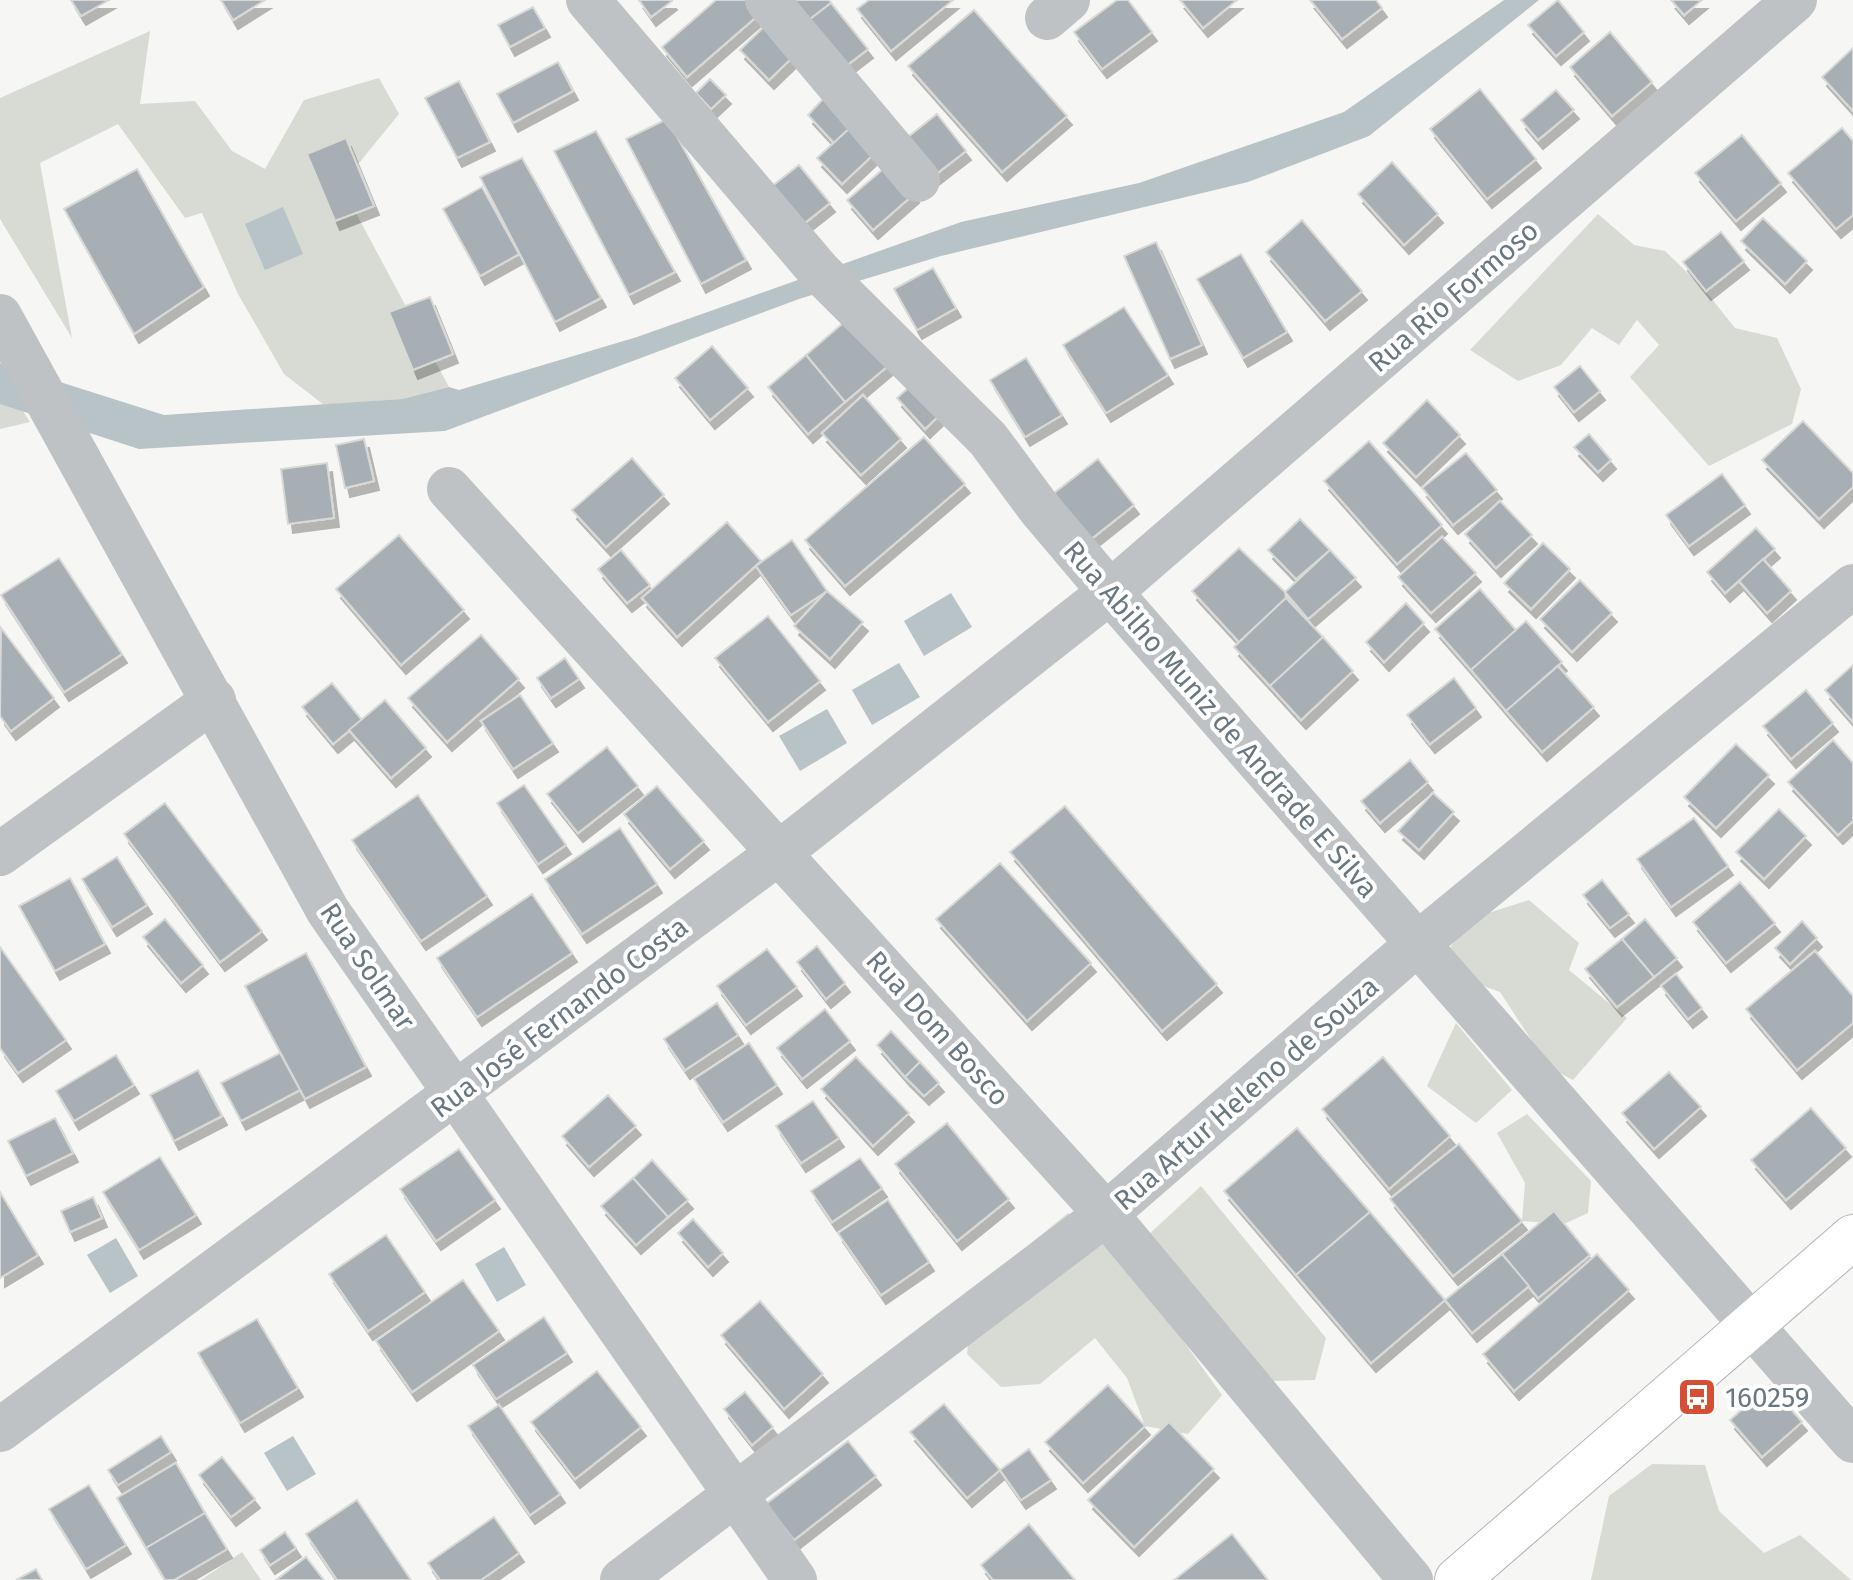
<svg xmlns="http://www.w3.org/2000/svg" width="1853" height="1580" font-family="'Fira Sans',sans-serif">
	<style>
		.green { fill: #d7dbd3 }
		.water { fill: #b7c3c7 }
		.building { fill: #a8afb4; stroke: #d8d8d6; stroke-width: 2; filter: url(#shadow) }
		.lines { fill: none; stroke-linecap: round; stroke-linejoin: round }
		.primary-casing { stroke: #b2b6b9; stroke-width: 46 }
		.street { stroke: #bec2c5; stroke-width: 44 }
		.primary { stroke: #fff; stroke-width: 44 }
		.labels { text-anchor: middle; stroke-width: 8; stroke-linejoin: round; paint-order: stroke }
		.street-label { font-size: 28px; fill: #687882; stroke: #fff }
		.poi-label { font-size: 28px; fill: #687882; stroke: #fff; text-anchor: start }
	</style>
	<defs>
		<filter id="shadow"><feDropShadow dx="5" dy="9" stdDeviation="0" flood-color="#0004"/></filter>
	</defs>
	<rect width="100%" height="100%" fill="#f6f6f4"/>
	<g class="green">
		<path d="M150,31l-10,73 55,-3 37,50 33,18 39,-69 75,-22 20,36 -58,71 108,202 -47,12 -78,6 -40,-31 -46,-80 -36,-81 -17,5 -67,-94 -78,39 32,175 -72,-119v-121z"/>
		<path d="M1598,214l36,31 31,6 39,38 31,39 42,10 24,51 -9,35 -83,42 -79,-89 29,-32 -22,-25 -18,25 -27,-17 -31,37 -43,16 -48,-31z"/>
		<path d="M0,375l30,47 -30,7z"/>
		<path d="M1529,900l50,43 -10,27 58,48 -54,62 -46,-24 5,-15 -32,-49 -38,-14 -12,-30 19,-29z"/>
		<path d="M1456,1023l56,67 -36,33 -49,-37z"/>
		<path d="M1527,1114l64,67 -3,32 -24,11 -42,-3 3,-38 -28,-50z"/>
		<path d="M1201,1186l125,152 -11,42 -45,1 -124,-144z"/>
		<path d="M1068,1213l67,61 87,121 -34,39 -43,-8 -18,-48 -32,-40 -55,46 -39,3 -34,-33 7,-64z"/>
		<path d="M1652,1464l53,1 14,46 45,42 36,-18 51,45h-260l18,-84z"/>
		<path d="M242,1552l19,28h-60z"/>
	</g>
	<g class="water">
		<path d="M1504,0h35l-170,136 -121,46 -307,74 -142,43 -354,132 -306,18 -139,-45v-41l164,52 238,-16 47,-12 10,3 178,-53 324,-115 178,-39 205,-71z"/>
		<path d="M283,207l20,47 -38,16 -20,-46z"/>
		<path d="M951,593l21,34 -48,29 -20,-35z"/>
		<path d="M899,663l21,34 -48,28 -20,-35z"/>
		<path d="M827,709l20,34 -47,28 -21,-35z"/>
		<path d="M116,1238l22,38 -28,17 -23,-38z"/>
		<path d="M504,1247l22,38 -29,17 -22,-38z"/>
		<path d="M293,1436l23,38 -29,17 -23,-38z"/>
	</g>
	<g class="building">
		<path d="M71,0h38l-28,16z"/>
		<path d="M221,0h44l-32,20z"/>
		<path d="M639,0h32l1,1 -21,16z"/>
		<path d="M716,0h38l9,11 -76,66 -25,-30z"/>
		<path d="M793,0h36l2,3 -22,17z"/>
		<path d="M869,0h84l-62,51 -34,-42z"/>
		<path d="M1117,0h11l24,32 -50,37 -28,-37z"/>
		<path d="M1180,0h57l-34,28z"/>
		<path d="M1310,0h66l6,8 -40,31z"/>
		<path d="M1558,0l26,32 -28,24 -28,-31z"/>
		<path d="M1671,0h31l-18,15z"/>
		<path d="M831,3l37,46 -22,17 -37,-46z"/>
		<path d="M533,7l12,21 -35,19 -12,-22z"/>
		<path d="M974,10l93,106 -65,56 -94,-106z"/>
		<path d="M767,24l29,30 -27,26 -29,-30z"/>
		<path d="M1610,32l42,50 -40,34 -42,-49z"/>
		<path d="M1853,48v63l-31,-34z"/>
		<path d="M558,62l15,29 -60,32 -16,-29z"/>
		<path d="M710,79l16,16 -15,14 -15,-16z"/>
		<path d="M459,81l31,61 -33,16 -32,-60z"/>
		<path d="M1480,89l56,70 -49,40 -57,-70z"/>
		<path d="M1556,90l18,20 -36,30 -17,-20z"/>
		<path d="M824,98l27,29 -17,16 -26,-28z"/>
		<path d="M937,114l29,37 -35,27 -28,-37z"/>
		<path d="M667,119l79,141 -45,24 -75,-145z"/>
		<path d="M851,127l23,27 -32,30 -25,-26z"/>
		<path d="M1842,128l11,13v74l-17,14 -48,-56z"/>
		<path d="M596,131l79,141 -46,23 -75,-144z"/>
		<path d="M1742,135l39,48 -45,38 -41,-48z"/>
		<path d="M346,138l28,68 -39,15 -28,-67z"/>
		<path d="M522,158l79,140 -46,24 -75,-145z"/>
		<path d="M1392,162l46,52 -34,31 -46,-51z"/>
		<path d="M799,165l31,38 -29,23 -30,-39z"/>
		<path d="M888,165l26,29 -41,36 -26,-30z"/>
		<path d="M137,169l67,118 -70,47 -70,-125z"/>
		<path d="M482,187l37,67 -39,22 -37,-67z"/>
		<path d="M1763,218l44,43 -22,23 -44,-43z"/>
		<path d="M1302,220l60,71 -37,30 -59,-69z"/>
		<path d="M1721,232l23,29 -38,30 -23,-29z"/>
		<path d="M1156,242l46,103 -32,14 -46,-103z"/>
		<path d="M1241,254l46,78 -44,26 -46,-79z"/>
		<path d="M933,268l23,40 -39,22 -23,-41z"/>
		<path d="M430,297l23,57 -40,16 -24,-58z"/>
		<path d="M1124,307l44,68 -62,38 -43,-68z"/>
		<path d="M849,318l40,47 -44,37 -39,-47z"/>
		<path d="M712,346l36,42 -38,32 -35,-42z"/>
		<path d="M806,355l39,47 -37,32 -40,-47z"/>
		<path d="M1026,358l36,57 -37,22 -35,-57z"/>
		<path d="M1580,366l20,25 -26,21 -20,-25z"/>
		<path d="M917,380l28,30 -20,19 -28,-31z"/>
		<path d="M863,395l38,44 -40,36 -39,-42z"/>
		<path d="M1427,400l33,35 -44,42 -33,-34z"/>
		<path d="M1803,421l50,52v14l-34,32 -57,-59z"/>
		<path d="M1589,434l22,26 -13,12 -24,-25z"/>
		<path d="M924,437l41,47 -120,102 -40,-46z"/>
		<path d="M364,439l10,42 -29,7 -9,-43z"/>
		<path d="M1369,441l73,84 -45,39 -73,-83z"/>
		<path d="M1466,453l31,37 -44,35 -31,-37z"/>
		<path d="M632,458l32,37 -58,52 -34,-37z"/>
		<path d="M1098,459l36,46 -44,35 -36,-47z"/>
		<path d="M327,463l7,55 -46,6 -7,-55z"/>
		<path d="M1722,474l23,31 -56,41 -23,-31z"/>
		<path d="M1500,501l32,34 -36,33 -31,-34z"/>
		<path d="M1300,519l30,31 -34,29 -28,-29z"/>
		<path d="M727,522l34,39 -84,76 -35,-39z"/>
		<path d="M1756,528l19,21 -50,44 -18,-21z"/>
		<path d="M399,535l65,75 -63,55 -65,-76z"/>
		<path d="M1442,537l34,36 -45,40 -33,-36z"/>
		<path d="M792,540l35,51 -36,24 -35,-49z"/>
		<path d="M1543,543l27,26 -39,40 -27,-26z"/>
		<path d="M1239,548l46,44 1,6 -47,44 -47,-51z"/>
		<path d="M621,550l29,35 -23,18 -29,-34z"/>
		<path d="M1330,550l26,28 -48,41 -23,-27z"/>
		<path d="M59,558l63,96 -58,38 -63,-97z"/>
		<path d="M1763,559l28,32 -24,22 -28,-32z"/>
		<path d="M1580,580l32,33 -40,39 -32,-33z"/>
		<path d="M1480,589l36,41 -45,40 -36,-41z"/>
		<path d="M827,591l36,31 -33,37 -36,-33z"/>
		<path d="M1286,598l37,39 -53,49 -36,-39z"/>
		<path d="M1406,603l18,20 -40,39 -18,-20z"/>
		<path d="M768,616l52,65 -52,41 -53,-64z"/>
		<path d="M1526,621l36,41 -56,49 -35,-41z"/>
		<path d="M1,628l53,70 -43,33 -11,-15z"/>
		<path d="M481,635l38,44 -72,63 -39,-44z"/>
		<path d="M1323,637l30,34 -52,49 -31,-34z"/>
		<path d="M565,658l14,21 -28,19 -14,-20z"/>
		<path d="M1853,665v57l-28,-32z"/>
		<path d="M1558,666l36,41 -52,45 -36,-41z"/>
		<path d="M1454,678l22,30 -46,36 -23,-29z"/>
		<path d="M332,683l30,37 -29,24 -31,-37z"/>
		<path d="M1806,690l27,33 -42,36 -28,-33z"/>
		<path d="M520,695l33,48 -40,26 -32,-48z"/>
		<path d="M385,700l41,48 -35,30 -42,-48z"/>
		<path d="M1833,740l20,23v58l-15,14 -50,-53z"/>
		<path d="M1736,744l33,31 -53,53 -32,-31z"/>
		<path d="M607,747l31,39 -60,47 -31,-39z"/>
		<path d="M1410,760l18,22 -48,41 -19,-22z"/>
		<path d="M524,785l42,60 -28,19 -41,-61z"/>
		<path d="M657,786l47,55 -34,28 -46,-55z"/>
		<path d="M1433,793l21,19 -35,38 -21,-19z"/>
		<path d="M418,795l69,101 -66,45 -69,-101z"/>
		<path d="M165,803l97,128 -42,31 -96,-128z"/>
		<path d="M1065,806l152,178 -55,47 -152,-179z"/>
		<path d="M1779,809l27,27 -42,43 -28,-27z"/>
		<path d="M1694,818l34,48 -57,41 -34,-48z"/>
		<path d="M620,828l37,56 -75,50 -37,-55z"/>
		<path d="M117,857l30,48 -35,22 -30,-48z"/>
		<path d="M1000,863l91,100 -64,58 -91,-102z"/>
		<path d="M70,878l35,66 -50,27 -36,-65z"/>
		<path d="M1602,880l27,34 -19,14 -27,-33z"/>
		<path d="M1740,882l35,41 -49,40 -33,-41z"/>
		<path d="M532,894l40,59 -95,64 -40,-59z"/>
		<path d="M165,919l38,46 -22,18 -38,-46z"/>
		<path d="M1645,919l32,39 -23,19 -32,-38z"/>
		<path d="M1802,921l15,17 -27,26 -15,-16z"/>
		<path d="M1622,939l32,38 -37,30 -32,-38z"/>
		<path d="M817,946l28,37 -19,16 -29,-37z"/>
		<path d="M0,947l66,93 -48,33 -18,-25z"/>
		<path d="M767,949l30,38 -51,38 -29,-39z"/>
		<path d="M1815,951l38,45v27l-56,47 -51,-61z"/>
		<path d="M306,953l60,114 -61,32 -60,-113z"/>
		<path d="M1676,974l26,34 -14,11 -27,-33z"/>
		<path d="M717,1003l21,32 -53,35 -21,-31z"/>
		<path d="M825,1009l25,32 -48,38 -25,-31z"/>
		<path d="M891,1031l29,31 -15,15 -28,-32z"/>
		<path d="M749,1043l28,42 -54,37 -29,-43z"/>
		<path d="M280,1053l20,37 -59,31 -20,-38z"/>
		<path d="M116,1055l18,30 -60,36 -18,-30z"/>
		<path d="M856,1057l53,56 -36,33 -52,-57z"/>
		<path d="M1383,1057l67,79 -61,53 -67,-80z"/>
		<path d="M920,1062l19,21 -15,13 -19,-19z"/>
		<path d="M198,1070l24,46 -48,25 -24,-46z"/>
		<path d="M1669,1072l32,35 -47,42 -32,-36z"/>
		<path d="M608,1095l28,31 -47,41 -27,-31z"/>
		<path d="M813,1101l26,37 -38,25 -25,-37z"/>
		<path d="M1811,1108l35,40 -60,52 -35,-40z"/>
		<path d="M55,1118l18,35 -47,23 -18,-35z"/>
		<path d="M947,1123l62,76 -52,42 -62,-77z"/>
		<path d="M1297,1128l73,84 -74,63 -72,-84z"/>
		<path d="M1459,1144l63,77 -69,55 -63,-77z"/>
		<path d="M459,1149l36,51 -59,41 -36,-52z"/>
		<path d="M160,1157l36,58 -57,35 -36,-58z"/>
		<path d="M860,1158l22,30 -50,34 -21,-31z"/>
		<path d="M652,1160l36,40 -20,17 -35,-39z"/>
		<path d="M633,1178l35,39 -32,28 -35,-39z"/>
		<path d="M0,1192l38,63 -38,23z"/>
		<path d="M93,1197l9,21 -32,14 -9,-21z"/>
		<path d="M888,1200l41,62 -48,33 -43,-62z"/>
		<path d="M1554,1211l36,44 -52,43 -36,-44z"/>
		<path d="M1370,1212l75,88 -74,63 -75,-88z"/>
		<path d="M693,1219l30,34 -15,14 -30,-34z"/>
		<path d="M386,1235l39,57 -57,39 -39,-57z"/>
		<path d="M1502,1254l27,32 -57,47 -27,-33z"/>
		<path d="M1597,1254l32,36 -115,101 -31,-37z"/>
		<path d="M463,1280l36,51 -87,61 -36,-51z"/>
		<path d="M760,1301l63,73 -39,35 -63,-74z"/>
		<path d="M544,1317l23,36 -71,46 -23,-34z"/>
		<path d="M257,1319l41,69 -58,35 -42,-70z"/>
		<path d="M597,1371l44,56 -66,52 -44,-57z"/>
		<path d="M1108,1385l37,41 -62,57 -38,-41z"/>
		<path d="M1770,1385l32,37 -40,35 -32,-37z"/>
		<path d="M745,1392l28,35 -21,18 -28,-36z"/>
		<path d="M944,1404l56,66 -33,28 -57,-66z"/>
		<path d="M499,1405l61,89 -30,21 -62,-89z"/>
		<path d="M1169,1422l45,47 -80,78 -46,-47z"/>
		<path d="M161,1436l10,16 -53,33 -10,-15z"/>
		<path d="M848,1441l28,35 -82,64 -28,-36z"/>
		<path d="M1029,1449l22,31 -30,20 -21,-30z"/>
		<path d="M222,1457l33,42 -24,18 -32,-42z"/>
		<path d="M176,1463l29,50 -59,35 -29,-50z"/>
		<path d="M89,1485l37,60 -40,24 -37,-60z"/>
		<path d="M357,1500l54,80h-74l-31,-46z"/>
		<path d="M205,1513l22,36 -53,31h-9l-19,-32z"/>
		<path d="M494,1517l25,36 -38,27h-41l-12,-17z"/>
		<path d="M1029,1524l46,56h-82l-12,-15z"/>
		<path d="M285,1532l11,16 -26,17 -10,-15z"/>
		<path d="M1232,1534l36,46h-94z"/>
		<path d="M306,1557l18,23h-48z"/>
		<path d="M36,1569l6,11h-26z"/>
	</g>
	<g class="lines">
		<defs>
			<path id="primary" d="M1457,1580l396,-343"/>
		</defs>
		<use href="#primary" class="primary-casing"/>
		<g class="street">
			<path d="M588,0l231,271 169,168 51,69 71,84 743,849"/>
			<path d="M767,0l151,180"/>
			<path d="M1047,18l21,-18"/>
			<path d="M0,316l328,595 467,669"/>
			<path d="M449,489l657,725 305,366"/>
			<path d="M0,854l214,-154"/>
			<path d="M0,1430l780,-578 330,-260 685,-592"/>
			<path d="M622,1580l484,-366 310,-269 437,-359"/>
		</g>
		<use href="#primary" class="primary"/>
	</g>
	<defs>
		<symbol id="bus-square" viewBox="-11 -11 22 22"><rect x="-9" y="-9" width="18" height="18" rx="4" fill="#d54f35" stroke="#fff"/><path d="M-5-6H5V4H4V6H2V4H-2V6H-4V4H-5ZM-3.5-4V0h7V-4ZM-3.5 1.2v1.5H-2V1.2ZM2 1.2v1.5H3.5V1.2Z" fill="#fff"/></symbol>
	</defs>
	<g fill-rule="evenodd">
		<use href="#bus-square" x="1675" y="1375" width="44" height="44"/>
	</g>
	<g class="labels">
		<g class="street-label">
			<text transform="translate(1453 296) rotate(-41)" y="10">Rua Rio Formoso</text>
			<text transform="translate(1221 719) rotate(49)" y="10">Rua Abilho Muniz de Andrade E Silva</text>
			<text transform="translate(368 966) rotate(56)" y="10">Rua Solmar</text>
			<text transform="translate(559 1017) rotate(-37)" y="10">Rua José Fernando Costa</text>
			<text transform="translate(938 1028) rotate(48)" y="10">Rua Dom Bosco</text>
			<text transform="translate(1246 1093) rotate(-41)" y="10">Rua Artur Heleno de Souza</text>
		</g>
		<g class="poi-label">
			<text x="1725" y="1407">160259</text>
		</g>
	</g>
</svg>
